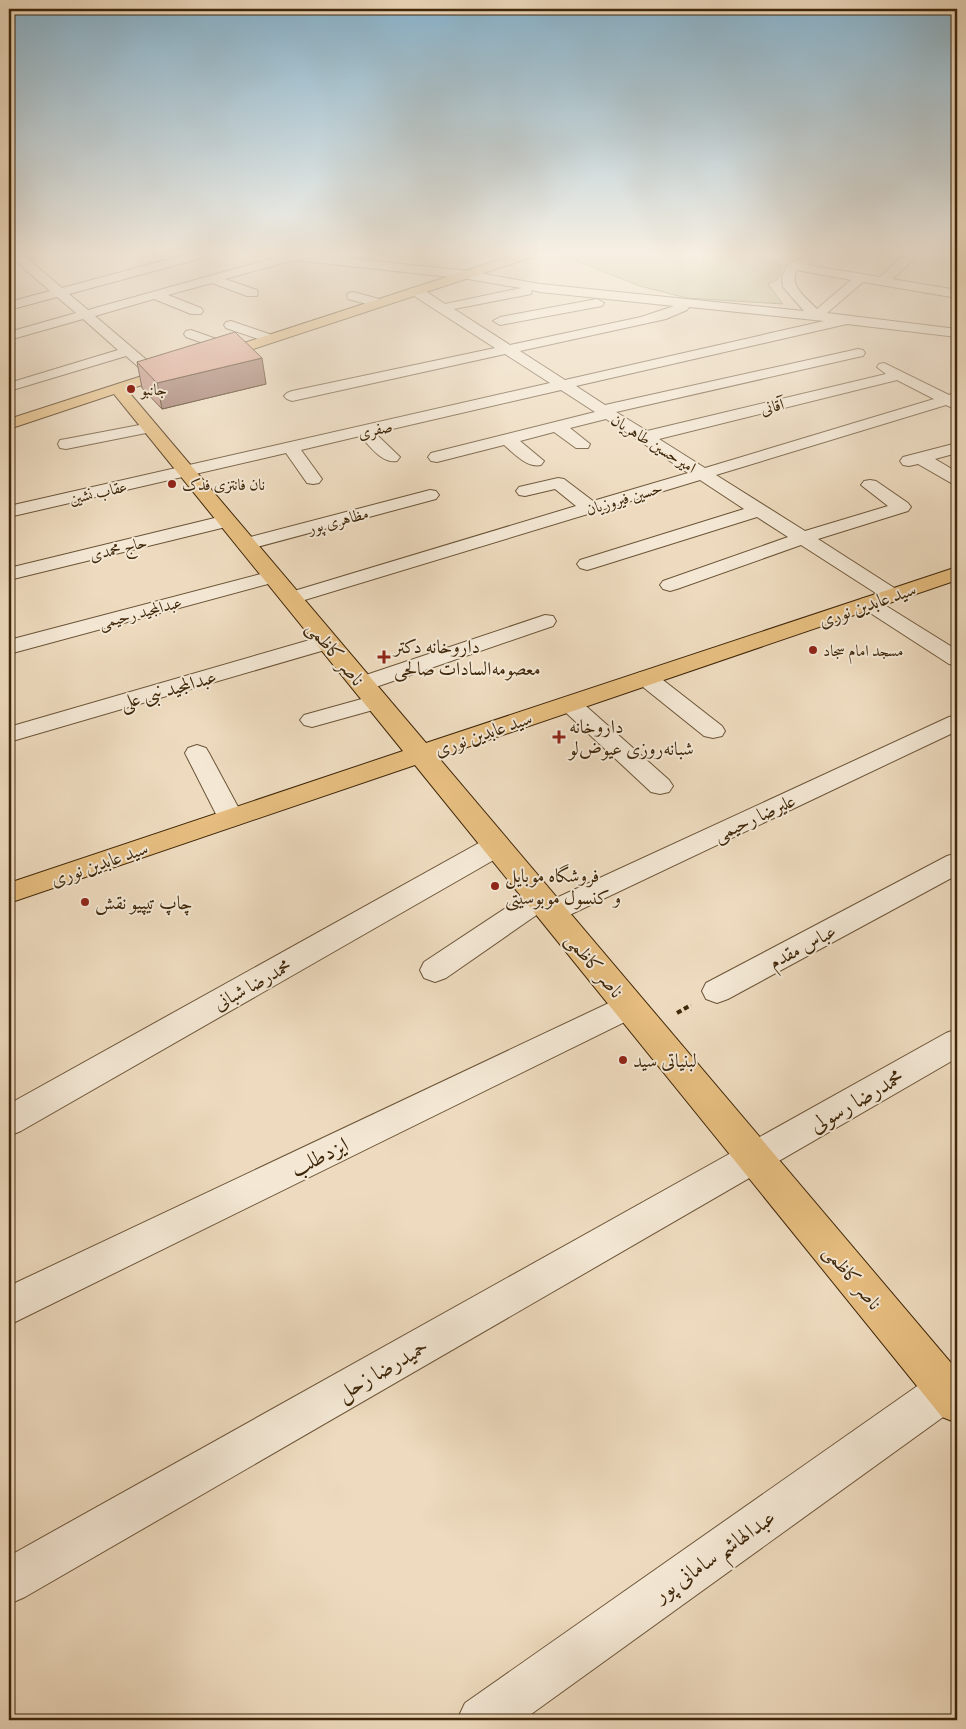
<svg xmlns="http://www.w3.org/2000/svg" width="966" height="1729" font-family="'EB Garamond',Amiri,serif">
	<style>
		.green { fill: #bebe8e; stroke: #7e724c }
		.lines { fill: none; stroke-linecap: round; stroke-linejoin: round }
		.minor-casing { stroke: #6b5437; stroke-width: 2 }
		.major-casing { stroke: #3f270a; stroke-width: 2 }
		.path { stroke: #3f270a; stroke-width: 4; stroke-dasharray: 5 3; stroke-linecap: butt }
		.minor { fill: #f4e8d5; fill-rule: evenodd }
		.major { fill: #e7be80; fill-rule: evenodd }
		.wall { fill: #bf8c7e; stroke: #3f270a }
		.shaded-wall { fill: #9b7266; stroke: #3f270a }
		.building { fill: #dea392; stroke: #3f270a }
		.poi-dot { fill: #8f2418; stroke: #f4e8d5; stroke-width: 2 }
		.labels { text-anchor: middle; stroke-width: 4; stroke-linejoin: round; paint-order: stroke }
		.far-poi-label { font-size: 16px; fill: #3f270a; stroke: #f4e8d5; text-anchor: start }
		.far-street-label { font-size: 16px; fill: #3f270a; stroke: #f4e8d5 }
		.street-label { font-size: 19px; fill: #3f270a; stroke: #f4e8d5 }
		.poi-label { font-size: 19px; fill: #3f270a; stroke: #f4e8d5; text-anchor: start }
		.near-street-label { font-size: 22px; fill: #3f270a; stroke: #f4e8d5 }
	</style>
	<rect width="100%" height="100%" fill="#eedbbf"/>
	<filter id="stains"><feTurbulence type="fractalNoise" baseFrequency=".004" numOctaves="4"/><feColorMatrix values="0 0 0 0 .2 0 0 0 0 .09 0 0 0 0 .02 0 0 0 .5 -.17"/></filter>
	<radialGradient id="worn" r=".72"><stop offset=".6" stop-color="#630" stop-opacity="0"/><stop offset="1" stop-color="#630" stop-opacity=".3"/></radialGradient>
	<path class="green" d="M559,254h184l40,11 -6,15 -9,4 15,20 -96,-6 -47,-12z"/>
	<g class="lines">
		<defs>
			<g id="minor">
				<path d="M188,254h20l-2,3 -137,37 19,16 186,-52 -7,-1 -2,-3h41l162,17 72,13 264,27 -21,-24 -1,-11 7,-13 21,-8 6,4 -9,6 73,12 26,-23h11l-1,4 -24,21 65,11v8l-94,-16 -36,31 130,16v8l-110,-13 -271,62 29,19 253,-56 5,1 2,3 -2,3 -5,1 -242,55 31,19 239,-57 -9,-7 2,-3 5,-1 65,32 8,-3v18l-11,-5 -230,70 89,56 83,-25 -27,-21 3,-4 6,-1 6,1 32,22 3,4 -3,4 -90,28 81,52 3,4 -3,4 -7,2 -7,-2 -84,-54 -124,44 -7,2 -7,-2 -3,-4 3,-4 125,-44 -31,-20 -163,51 -7,2 -7,-2 -3,-4 3,-4 164,-51 -44,-29 -402,122 -7,2 -7,-2 -3,-4 3,-4 292,-88 -21,-17 -30,7 -6,-1 -3,-4 3,-4 39,-9 6,1 29,22 95,-28 -82,-54 -36,9 20,16 -2,4h-12l-22,-16 -34,9 24,20 -3,4c-14,3 -26,-11 -37,-20l-67,17 -6,-1 -3,-4 3,-4 164,-41 -34,-22 -186,43 25,24 -3,4c-15,3 -27,-15 -37,-25l-59,14 21,29 -3,4 -6,1 -6,-1 -21,-30 -277,64v-11l541,-123 -45,-29 -213,47 -5,-2 -3,-3 3,-3 5,-2 203,-43 -84,-54 -1,-3 1,-3h10l24,16 76,-16 -53,-9 -174,-19 -69,19 32,11 1,3 -1,3h-10l-35,-13 -44,12 33,13 2,3 -2,3h-10l-37,-15 -59,17 67,57 2,3 -2,3h-10l-26,-23 -117,35v-8l109,-33 -35,-31 -74,21v-8l67,-19 -19,-16 -48,13v-8l41,-11 -32,-28 -2,-3 2,-3h8l36,31zM797,270l54,10 -34,29c-10,-11 -29,-23 -20,-39zM532,290l8,2 134,14 -33,11 -131,28 -56,-36 72,-14 5,-1zM689,307l135,14 -259,59 -45,-29 146,-32 21,-9zM897,380l37,19 -229,69 -46,-29z"/>
				<path d="M353,292l30,8 2,3 -7,4 -30,-8 -1,-3 1,-3z"/>
				<path d="M597,299l7,4 -2,3 -102,19 -7,-4 7,-4z"/>
				<path d="M231,321l44,15 2,3 -7,4 -44,-15 -2,-3 2,-3z"/>
				<path d="M191,330l48,17 2,3 -2,3 -5,1 -48,-17 -2,-3 2,-3z"/>
				<path d="M150,423l6,2 2,3 -2,3 -90,18 -6,-1 -2,-4 2,-4 6,-1z"/>
				<path d="M957,443v10l-22,6 22,13v12l-6,-1 -33,-19 -9,2 -6,-1 -3,-4 3,-4z"/>
				<path d="M430,490l6,1 3,4 -3,4 -190,51 -7,-2 -3,-4 3,-4z"/>
				<path d="M227,515l7,2 2,4 -2,4 -225,55v-12z"/>
				<path d="M272,571l7,2 3,4 -3,4 -270,73v-14z"/>
				<path d="M868,597l7,2 82,51v16l-8,-2 -88,-57 -3,-4 3,-4z"/>
				<path d="M545,615l8,1 3,5 -3,5 -183,63 -8,2 -8,-2 -3,-5 3,-5z"/>
				<path d="M327,635l8,2 3,5 -3,5 -326,95v-15z"/>
				<path d="M646,671l8,2 68,53 3,5 -3,5 -9,2 -9,-2 -66,-53 -3,-5 3,-5z"/>
				<path d="M376,695l8,2 4,5 -4,5 -72,20 -8,-2 -4,-5 4,-5z"/>
				<path d="M570,697l8,2 91,81 4,6 -4,6 -9,2 -9,-2 -89,-83 -4,-5 4,-5z"/>
				<path d="M957,715v16l-396,188 -10,3 -10,-3 -3,-5 -92,64 -11,4 -11,-4 -4,-8 4,-8 106,-70 10,-3 10,3 4,7 395,-182z"/>
				<path d="M197,745l9,3 3,5 35,65 -4,6 -9,3 -9,-3 -4,-6 -33,-65 3,-5z"/>
				<path d="M496,837l10,2 4,7 -4,7 -485,278 -12,5v-32l477,-265z"/>
				<path d="M957,853v22l-229,124 -11,4 -11,-4 -4,-8 4,-8 241,-127z"/>
				<path d="M628,994l11,3 5,9 -5,9 -630,310v-39z"/>
				<path d="M957,1029v29l-932,539 -16,7v-48l937,-523z"/>
				<path d="M957,1362v45l-434,313h-66l8,-17 478,-335z"/>
			</g>
			<g id="major">
				<path d="M517,254h18l-2,3 -313,103h-10l-2,-3 2,-3z"/>
				<path d="M176,365l5,1 2,3 -2,3 -54,18 299,353 531,-176v13l-519,177 519,613v53l-15,-6 -527,-652 -406,138v-20l394,-132 -289,-357 -105,35v-10z"/>
			</g>
		</defs>
		<use href="#minor" class="minor-casing"/>
		<use href="#major" class="major-casing"/>
		<path class="path" d="M677,1013l14,-8"/>
		<use href="#minor" class="minor"/>
		<use href="#major" class="major"/>
	</g>
	<path class="wall" d="M137,362l129,22 -104,25 -20,-21z"/>
	<path class="shaded-wall" d="M262,358l4,26 -104,25 -5,-26z"/>
	<path class="building" d="M235,332l27,26 -105,25 -20,-21z"/>
	<linearGradient id="sky" x2="0" y2="1"><stop stop-color="#88b7d3"/><stop offset="0.51" stop-color="#f7efe2"/><stop offset="1" stop-color="#f7efe2" stop-opacity="0"/></linearGradient>
	<rect width="966" height="496" fill="url(#sky)"/>
	<g class="poi-dot">
		<circle cx="131" cy="389" r="5"/>
		<circle cx="172" cy="484" r="5"/>
		<circle cx="813" cy="650" r="5"/>
		<path d="M381.5 649.5h5v5h5v5h-5v5h-5v-5h-5v-5h5z"/>
		<path d="M556.5 729.5h5v5h5v5h-5v5h-5v-5h-5v-5h5z"/>
		<circle cx="495" cy="886" r="5"/>
		<circle cx="85" cy="902" r="5"/>
		<circle cx="623" cy="1060" r="5"/>
	</g>
	<g class="labels">
		<g class="far-poi-label">
			<text x="141" y="395">جانبو</text>
			<text x="182" y="490">نان فانتزی فدک</text>
			<text x="823" y="656">مسجد امام سجاد</text>
		</g>
		<g class="far-street-label">
			<text transform="translate(772 406) rotate(-14)" y="6">آقانی</text>
			<text transform="translate(375 429) rotate(-13)" y="6">صفری</text>
			<text transform="translate(654 443) rotate(32)" y="6">امیرحسین طاهریان</text>
			<text transform="translate(98 492) rotate(-13)" y="6">عقاب نشین</text>
			<text transform="translate(624 498) rotate(-17)" y="6">حسین فیروزیان</text>
			<text transform="translate(338 520) rotate(-15)" y="6">مظاهری پور</text>
			<text transform="translate(118 548) rotate(-14)" y="6">حاج محمدی</text>
			<text transform="translate(140 612) rotate(-15)" y="6">عبدالمجید رحیمی</text>
		</g>
		<g class="street-label">
			<text transform="translate(867 604) rotate(-19)" y="7">سید عابدین نوری</text>
			<text transform="translate(336 653) rotate(50)" y="7">ناصر کاظمی</text>
			<text transform="translate(168 689) rotate(-16)" y="7">عبدالمجید نبی علی</text>
			<text transform="translate(483 733) rotate(-19)" y="7">سید عابدین نوری</text>
			<text transform="translate(754 817) rotate(-25)" y="7">علیرضا رحیمی</text>
			<text transform="translate(99 863) rotate(-19)" y="7">سید عابدین نوری</text>
			<text transform="translate(802 946) rotate(-28)" y="7">عباس مقدم</text>
			<text transform="translate(595 965) rotate(50)" y="7">ناصر کاظمی</text>
			<text transform="translate(252 984) rotate(-29)" y="7">محمدرضا شبانی</text>
			<text transform="translate(853 1277) rotate(50)" y="7">ناصر کاظمی</text>
		</g>
		<g class="poi-label">
			<text x="394" y="653">داروخانه دکتر<tspan x="394" dy="22">معصومه‌السادات صالحی</tspan></text>
			<text x="569" y="733">داروخانه<tspan x="569" dy="22">شبانه‌روزی عیوض‌لو</tspan></text>
			<text x="505" y="882">فروشگاه موبایل<tspan x="505" dy="22">و کنسول موبوسیتی</tspan></text>
			<text x="95" y="909">چاپ تیپیو نقش</text>
			<text x="633" y="1067">لبنیاتی سید</text>
		</g>
		<g class="near-street-label">
			<text transform="translate(856 1100) rotate(-30)" y="8">محمدرضا رسولی</text>
			<text transform="translate(319 1156) rotate(-26)" y="8">ایزدطلب</text>
			<text transform="translate(382 1369) rotate(-30)" y="8">حمیدرضا زحل</text>
			<text transform="translate(714 1555) rotate(-35)" y="8">عبدالهاشم سامانی پور</text>
		</g>
	</g>
	<rect width="966" height="1729" fill="none" stroke="#eedbbf" stroke-width="30"/>
	<rect x="10" y="10" width="946" height="1709" fill="none" stroke="#3f270a" stroke-width="2.5"/>
	<rect x="15" y="15" width="936" height="1699" fill="none" stroke="#3f270a"/>
	<rect width="100%" height="100%" filter="url(#stains)"/>
	<rect width="100%" height="100%" fill="url(#worn)"/>
</svg>
